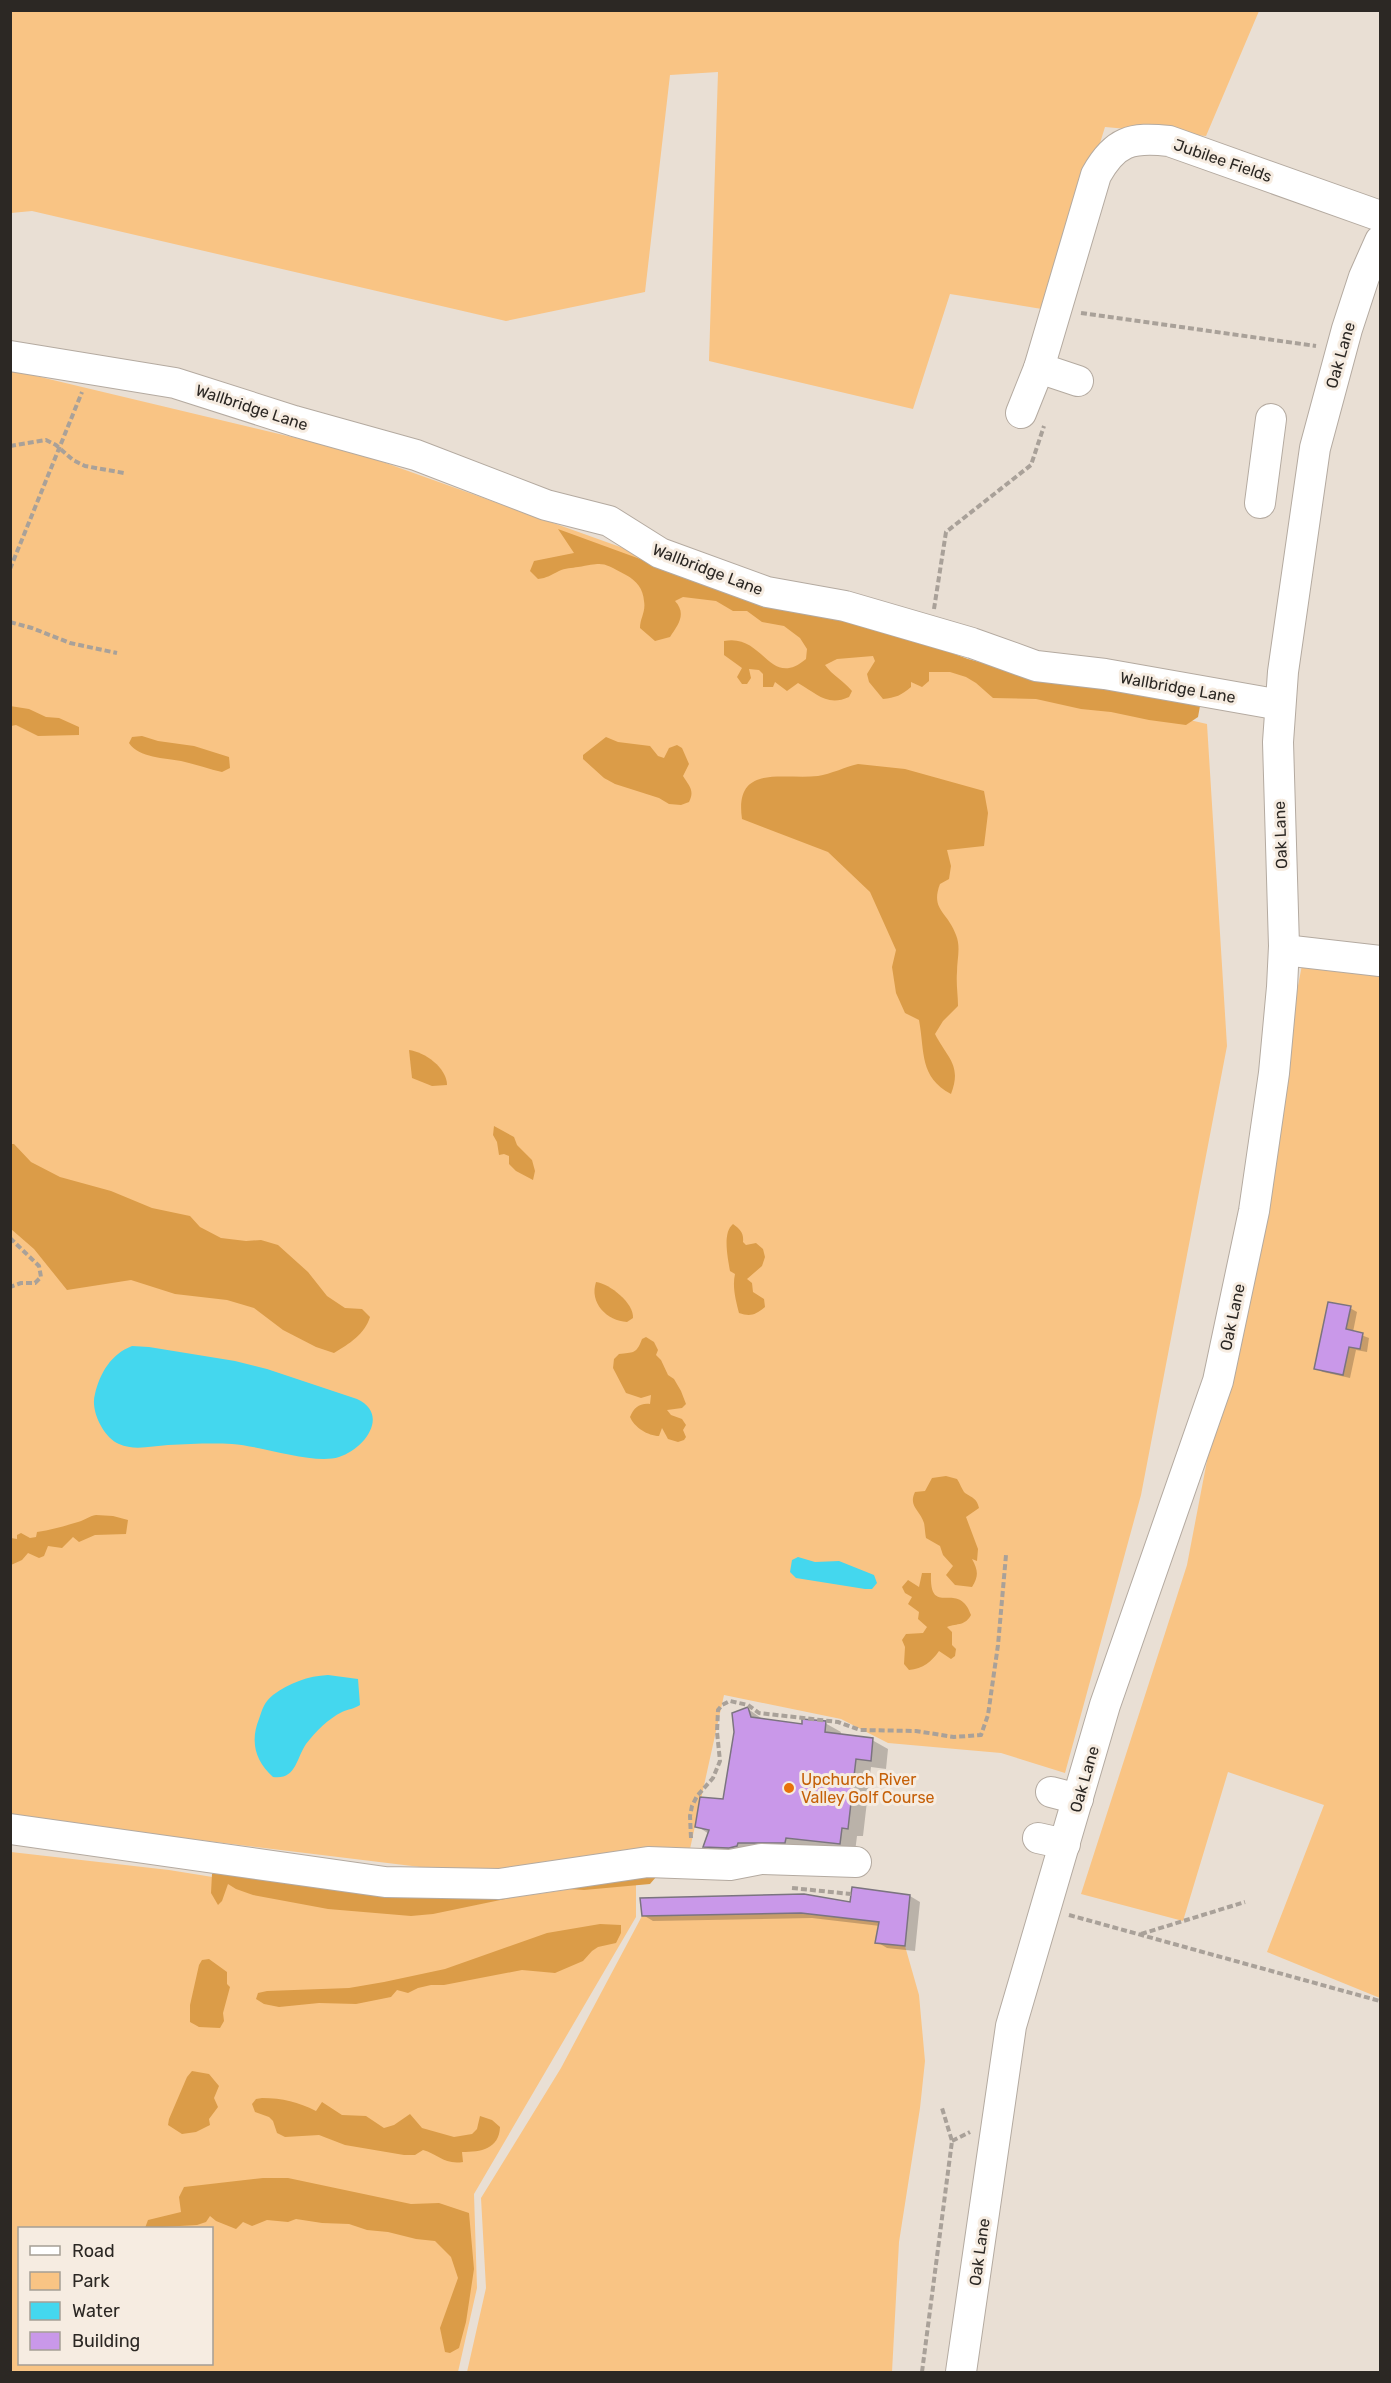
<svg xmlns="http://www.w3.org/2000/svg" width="1391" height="2383" font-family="Rubik,sans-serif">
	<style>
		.green { fill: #f9c484; fill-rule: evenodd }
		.forest { fill: #db9c48 }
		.water { fill: #44d7ee }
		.shadow { fill: #0003 }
		.building { fill: #c998e9; stroke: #7b747f; stroke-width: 1.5 }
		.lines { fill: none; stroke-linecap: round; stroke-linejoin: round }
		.minor-casing { stroke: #b4aaa0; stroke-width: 32 }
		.path { stroke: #a9a199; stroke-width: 4; stroke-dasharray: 6 3; stroke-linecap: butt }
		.minor { stroke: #fff; stroke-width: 30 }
		.food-dot { fill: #e8710a; stroke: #f6ece1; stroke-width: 2 }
		.labels { text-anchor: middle; stroke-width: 6; stroke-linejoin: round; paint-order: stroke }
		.street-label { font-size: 16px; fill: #2c2824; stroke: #f6ece1 }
		.food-label { font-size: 16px; fill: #c56008; stroke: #f6ece1; text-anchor: start }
	</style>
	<rect width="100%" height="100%" fill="#e9dfd4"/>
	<g class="green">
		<path d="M10,11h1249l-53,125 -101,-9 -57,183 -98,-16 -37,115 -204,-48 9,-289 -48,3 -25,217 -139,29 -474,-110 -21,2z"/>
		<path d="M11,370l344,82 595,213 257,59 20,322 -86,449 -76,278 -64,-20 -113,-10 -47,-24 -117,-24 -40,181 -239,-6 -434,-53z"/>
		<path d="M1302,965l78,3v1030l-113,-46 57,-147 -96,-33 -45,149 -102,-27 106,-329zM1328,1302l22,4 -4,23 17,4 -14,14 -34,22z"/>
		<path d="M11,1852l158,18 186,30 183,-6 98,-15v38l-162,277 3,94 -19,84h-447zM20,2228h192v136h-192z"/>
		<path d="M801,1913l78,9 -3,21 29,3 14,49 6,66 -5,47 -21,134 -7,130h-425l19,-84 -5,-90 80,-130 81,-152z"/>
	</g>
	<g class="forest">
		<path d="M558,529l104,38 149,42 111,33 46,17 59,16 173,31 -2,11 -12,8 -37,-5 -38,-8 -30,-3 -45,-10 -43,-1 -17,-15 -10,-6 -16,-5h-21v9l-7,6 -11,-5v5c-9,8 -16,11 -28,12l-14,-17 -2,-8 8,-13 -2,-5 -36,3 -12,6c7,10 19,16 27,26l-3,6c-22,10 -33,-4 -51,-14l-11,8 -12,-9 -2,5h-10v-13l-4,-4 -10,-1 2,9 -4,6h-5l-5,-7 5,-9 -18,-13v-14c40,-8 45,49 82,18l1,-10 -7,-11 -16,-12 -22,-4 -15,-11h-14l-17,-10 -33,-4 -8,4c12,13 3,24 -5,36l-15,4 -15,-13c0,-10 6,-16 4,-27 -1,-12 -7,-20 -18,-26 -24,-13 -21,-13 -48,-8 -6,1 -13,1 -19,4 -8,4 -12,7 -21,8l-8,-8 4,-10 40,-8z"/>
		<path d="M10,706l19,3 17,8 13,1 20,9v8l-41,1 -22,-11 -5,1z"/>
		<path d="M142,736l16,5 36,5 35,11 1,11 -8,4c-14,-3 -27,-8 -41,-11 -16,-3 -42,-3 -52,-18l3,-6z"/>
		<path d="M606,737l12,5 32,4 8,10 6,2 5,-10 8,-3 5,3 7,16 -6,12c6,10 12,14 6,26l-8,3 -12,-1 -10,-6 -44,-14 -11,-6 -21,-19v-4z"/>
		<path d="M858,764l47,5 79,22 4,22 -4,33 -37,4 4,16 -2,13 -9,5c-10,26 8,28 16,51 5,12 1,24 1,37 -1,12 1,23 1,34l-15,15 -8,13c13,25 27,31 16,60 -32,-17 -26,-42 -32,-74l-14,-7 -9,-20 -4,-26 4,-17 -26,-58 -42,-40 -86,-33c-8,-56 40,-39 76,-43 13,-2 27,-9 40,-12z"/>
		<path d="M409,1050c16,2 38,18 38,35l-15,1 -20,-8z"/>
		<path d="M494,1126l20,11 3,8 15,15 3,11 -2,9 -17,-9 -7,-7v-8l-5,-2 -5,1 -2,-13 -4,-7z"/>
		<path d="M10,1144h4l17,18 29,15 51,14 41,17 38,8 10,11 21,11 25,3 15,-1 17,5 30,27 19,24 18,12 17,1 8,8c-5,17 -21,27 -36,36l-18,-6 -33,-17 -29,-22 -27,-8 -52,-6 -44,-14 -64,10 -33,-41 -23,-20z"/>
		<path d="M733,1224c7,5 11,9 10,18l3,3 10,-2 7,6 2,8 -3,9 -15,13 5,4 1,9 11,7 1,8c-9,8 -15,10 -26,6 -3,-12 -7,-26 -4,-39l-5,-3c-2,-13 -8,-38 3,-47z"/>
		<path d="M596,1282c14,2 38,21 37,36l-6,4c-20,-1 -38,-19 -31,-40z"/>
		<path d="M646,1337l8,5 4,8 -2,5 5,5 7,15 6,4 7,12 5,13 -4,4 -15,2 4,5 11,4 4,6 -3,5 3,7 -2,3 -6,2 -10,-3 -6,-11 -3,8c-11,0 -25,-9 -29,-19 4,-9 9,-14 20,-13l1,-9 -10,3 -15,-5 -13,-25 1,-9 5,-5c14,-2 17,1 23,-15z"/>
		<path d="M946,1476l11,3c3,4 5,11 8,14 8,5 12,6 14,15l-13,9 12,32 -1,12 -5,-2c6,11 7,17 0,28l-17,-2 -9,-10 7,-9 -10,-11 -3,-9 -14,-8c-1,-5 -1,-10 -2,-15 -4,-13 -16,-17 -9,-31l10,-1 7,-13z"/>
		<path d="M96,1515l17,1 15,4 -2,14 -31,1 -16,7 -6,-5 -11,11 -14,-2 -4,10 -5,2 -11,-5 -6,7 -11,5v-27l6,1v-4l4,-2 9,5 6,-1 1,-5c15,-2 27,-6 41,-10 7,-2 11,-6 18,-7z"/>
		<path d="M922,1573h9c-2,47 27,5 40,42 -6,11 -13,8 -24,12l5,5v13l4,4 -1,7 -4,3 -12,-8c-7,10 -16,18 -30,19l-5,-6 1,-17 -3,-7 4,-6 17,-1 4,-6 -9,-8 1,-7 -11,-8 4,-7 -7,-4 -3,-6 6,-7 11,7z"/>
		<path d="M223,1868l372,6 61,3 -6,7 -66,6 -15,-1 -40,5 -96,20 -22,2 -83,-7 -75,-14 -17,-6 -8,-5 -6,17 -4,4 -7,-12 1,-19z"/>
		<path d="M600,1924l21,1v8l-5,10 -18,4 -6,4 -9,10 -28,12 -33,-3 -78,15h-13l-13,3 -10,5 -11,-3 -6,7 -35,7 -37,-1 -40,4 -15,-3 -8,-5 2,-6 9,-2 82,-3 35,-6 61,-13 102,-36z"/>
		<path d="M209,1959l18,13v12l3,3 -7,26 1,8 -4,7 -21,-1 -9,-5v-17l9,-40 3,-5z"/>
		<path d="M192,2071l17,3 10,12 -5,12 4,9 -9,12 1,6 -14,7 -14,2 -14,-9 1,-6 18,-42z"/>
		<path d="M262,2098c21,0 36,4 54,13l6,-9 20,13 24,1 18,12 10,-3 16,-11 12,14 32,9 18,-3 5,-5 3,-13 12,4 8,7c-1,22 -19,25 -38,25l1,10c-19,3 -25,-8 -40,-12l-8,5h-11l-59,-10 -26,-10 -34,2 -8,-4 -4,-12 -4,-4 -14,-5 -3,-8 4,-5z"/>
		<path d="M263,2178h25l123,26 28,-1 30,10 5,56 -8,53 -7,26 -9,5 -5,-1 -5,-24 18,-50 -7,-21 -16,-16 -19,-2 -28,-7 -21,-2 -18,-6 -27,-1 -26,-4 -8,3 -21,-2 -15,6 -9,-4 -7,7 -20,-8 -6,-5 -4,6 -9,3 -52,3 3,-8 33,-8 -2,-15 5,-10z"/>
	</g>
	<g class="water">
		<path d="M132,1346l17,1 86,14 32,8 90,30c33,15 8,50 -18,58 -25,8 -77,-11 -107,-13 -21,-1 -43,0 -64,1 -16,1 -34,6 -49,-1 -16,-7 -29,-34 -24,-50 5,-21 16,-40 37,-48z"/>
		<path d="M798,1557l17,5 24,-1 35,14 3,8 -5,6h-7l-69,-11 -6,-6 2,-12z"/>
		<path d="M328,1675l30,4 2,26c-6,4 -12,4 -18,7 -14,7 -26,19 -36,32 -10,15 -10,36 -33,33 -18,-16 -23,-36 -14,-58 3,-9 5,-17 14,-24 16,-12 35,-19 55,-20z"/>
	</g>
	<g class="shadow">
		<path d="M1350,1308l7,4 -4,20 16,6 -2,14 -11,-2 -6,28 -27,-6 -7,-4z"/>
		<path d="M748,1709l16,11 39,5 22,-2 16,9 -1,4 32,4 16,9 -2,20 -15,-2 -8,69h-6l-2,16 -135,3 -15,-9 4,-12 -12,-8 27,-25z"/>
		<path d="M910,1896l10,6 -5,49 -28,-3 -10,-6 3,-16 -68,-8 -159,3 -10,-6 208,-12z"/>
	</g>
	<g class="building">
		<path d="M1328,1302l23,4 -5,23 17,4 -3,16 -11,-2 -6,28 -29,-6z"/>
		<path d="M748,1707l3,10 51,7v-5l24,2 -1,11 48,6 -2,23 -15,-2 -8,70 -6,-1 -2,16 -54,-6 -1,5h-47l-1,3 -8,2 -26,-1 6,-17 -14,-3 5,-30 23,2 11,-67 -2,-19z"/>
		<path d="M852,1887l58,8 -5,51 -30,-3 4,-21 -78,-9 -159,3 -2,-18 164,-4 46,8z"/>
	</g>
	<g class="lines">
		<defs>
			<g id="minor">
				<path d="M10,356l165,27 119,38 122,34 130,50 63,16 51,32 107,39 78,14 127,37 64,23 69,8 175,31"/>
				<path d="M1039,368l39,13"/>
				<path d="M1021,413l18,-45 57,-193c19,-34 35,-38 73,-34l211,75"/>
				<path d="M1260,503l11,-84"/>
				<path d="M1284,950l96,11"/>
				<path d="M1051,1792l27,7"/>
				<path d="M10,1829l375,53 114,2 149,-22 82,3 31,-6 95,3"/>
				<path d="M1038,1838l27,6"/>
				<path d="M961,2372l50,-346 94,-321 113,-324 36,-170 20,-138 8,-86 2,-41 -6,-204 5,-70 32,-224 32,-119 17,-52 16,-36"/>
			</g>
		</defs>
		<use href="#minor" class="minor-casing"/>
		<g class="path">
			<path d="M1081,313l235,33"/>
			<path d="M10,446l36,-6 10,5 17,15 12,6 39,7"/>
			<path d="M10,569l72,-177"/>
			<path d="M934,609l12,-77 85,-67 13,-39"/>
			<path d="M10,622l22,6 38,15 47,10"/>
			<path d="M10,1238l29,28 2,11 -6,6h-14l-11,4"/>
			<path d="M691,1838l-1,-22 2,-10 5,-10 16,-18 7,-17 -3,-29 1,-22 4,-5 8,-4 18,4 11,8 79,9 22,8 56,1 38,6 27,-2 7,-20 10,-70 8,-90"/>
			<path d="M792,1888l59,6"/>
			<path d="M1069,1915l311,86"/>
			<path d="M1141,1934l104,-32"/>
			<path d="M952,2141l18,-9"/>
			<path d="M922,2372l30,-231 -10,-33"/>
		</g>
		<use href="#minor" class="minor"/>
	</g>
	<circle class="food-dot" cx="789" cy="1788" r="6"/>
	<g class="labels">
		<g class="street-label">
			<text transform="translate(1223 160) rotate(19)" y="6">Jubilee Fields</text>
			<text transform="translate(1340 355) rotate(-74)" y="6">Oak Lane</text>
			<text transform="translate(252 407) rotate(18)" y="6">Wallbridge Lane</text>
			<text transform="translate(708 569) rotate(21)" y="6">Wallbridge Lane</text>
			<text transform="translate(1178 687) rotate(10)" y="6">Wallbridge Lane</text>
			<text transform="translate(1280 835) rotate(-92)" y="6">Oak Lane</text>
			<text transform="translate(1232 1317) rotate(-78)" y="6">Oak Lane</text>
			<text transform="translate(1084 1779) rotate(-74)" y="6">Oak Lane</text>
			<text transform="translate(979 2252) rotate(-82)" y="6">Oak Lane</text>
		</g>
		<g class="food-label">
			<text x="801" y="1785">Upchurch River<tspan x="801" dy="18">Valley Golf Course</tspan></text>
		</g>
	</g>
	<rect width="1391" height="2383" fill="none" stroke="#2c2824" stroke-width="24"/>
	<rect x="18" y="2227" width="195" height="138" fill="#f6ece1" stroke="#a59e95" stroke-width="1.5"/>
	<rect x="30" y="2246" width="30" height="9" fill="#ffffff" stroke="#a59e95" stroke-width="1.5"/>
	<text x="72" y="2257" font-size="18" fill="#2c2824">Road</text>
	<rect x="30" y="2272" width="30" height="18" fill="#f9c484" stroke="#a59e95" stroke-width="1.5"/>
	<text x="72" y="2287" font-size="18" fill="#2c2824">Park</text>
	<rect x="30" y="2302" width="30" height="18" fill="#44d7ee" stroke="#a59e95" stroke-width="1.5"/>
	<text x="72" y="2317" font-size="18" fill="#2c2824">Water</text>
	<rect x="30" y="2332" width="30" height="18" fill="#c998e9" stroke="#a59e95" stroke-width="1.5"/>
	<text x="72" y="2347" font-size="18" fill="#2c2824">Building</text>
</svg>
